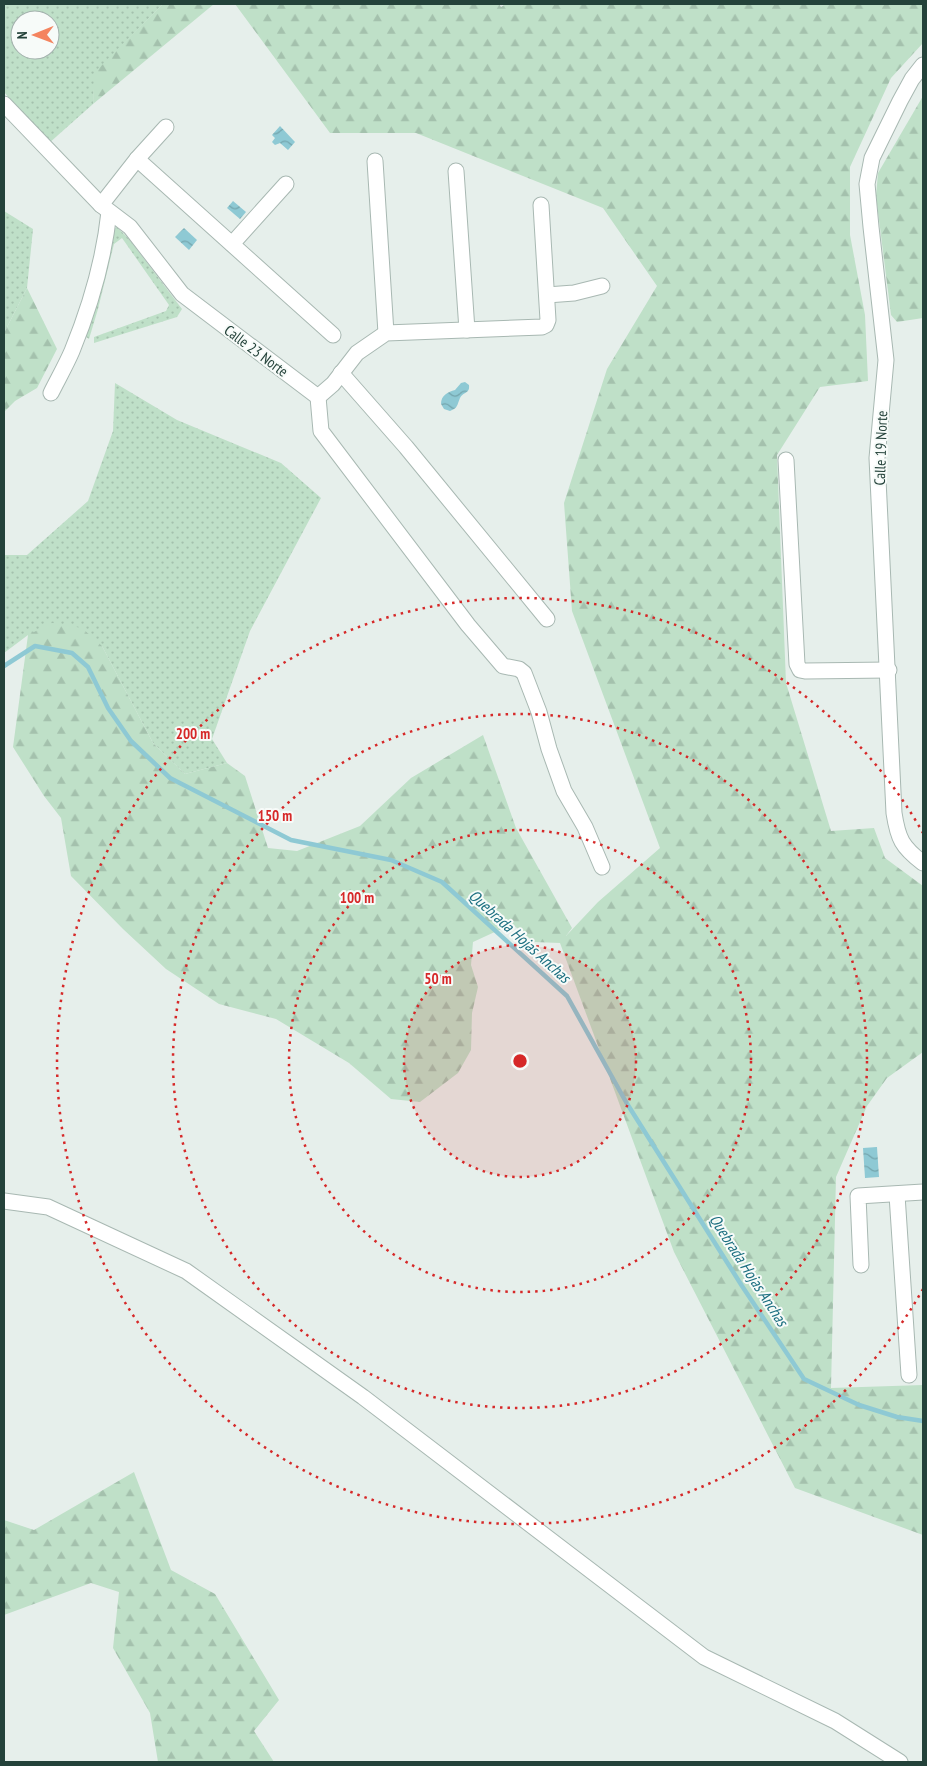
<svg xmlns="http://www.w3.org/2000/svg" width="927" height="1766" font-family="'PT Sans Narrow',sans-serif">
	<style>
		.green { fill: url(#green-dots); fill-rule: evenodd }
		.forest { fill: url(#forest-firs) }
		.water { fill: url(#water-waves) }
		.lines { fill: none; stroke-linecap: round; stroke-linejoin: round }
		.stream { stroke: #8ec9d4; stroke-width: 4.5 }
		.minor-casing { stroke: #a8b8b2; stroke-width: 17 }
		.minor { stroke: #fff; stroke-width: 15 }
		.ring { fill: none; stroke: #d62828; stroke-width: 2.5; stroke-dasharray: 2.5 5 }
		.labels { text-anchor: middle; stroke-width: 4; stroke-linejoin: round; paint-order: stroke }
		.street-label { font-size: 15px; fill: #24423a; stroke: #f7fbf9 }
		.water-label { font-size: 16px; font-style: italic; fill: #1c6f80; stroke: #f7fbf9 }
		.centre { fill: #d62828; stroke: #f7fbf9; stroke-width: 2.5 }
		.ring-label { font-size: 15px; text-anchor: middle; font-weight: bold; fill: #d62828; stroke: #f7fbf9; stroke-width: 4; stroke-linejoin: round; paint-order: stroke }
	</style>
	<defs>
		<pattern id="green-dots" width="8" height="8" patternUnits="userSpaceOnUse" patternTransform="scale(1.25)"><rect width="8" height="8" fill="#bfe0c8"/><path d="M2 2h.1M6 6h.1" fill="none" stroke="#a4c1ad" stroke-width="1.8" stroke-linecap="round"/></pattern>
		<pattern id="forest-firs" width="22" height="20" patternUnits="userSpaceOnUse" patternTransform="scale(1.25)"><rect width="22" height="20" fill="#bfe0c8"/><path d="M5 1l3.5 6h-7zM16 11l3.5 6h-7z" fill="#a4c1ad"/></pattern>
		<pattern id="water-waves" width="16" height="10" patternUnits="userSpaceOnUse" patternTransform="scale(1.25)"><rect width="16" height="10" fill="#8ec9d4"/><path d="M0 5q4-4 8 0t8 0" fill="none" stroke="#74a5ad"/></pattern>
	</defs>
	<rect width="100%" height="100%" fill="#e6efeb"/>
	<g class="green">
		<path d="M4,4h159l-68,69 -2,31 -45,40 -44,-52zM20,20h30v30h-30z"/>
		<path d="M4,211l29,18 -6,59 -23,45z"/>
		<path d="M117,227l12,12 53,70 -5,8 -83,26v-6l72,-26 3,-6 -47,-67 -8,6 -16,65 -9,30 -4,-3 29,-107z"/>
		<path d="M115,383l62,37 104,43 40,35 -71,133 -38,108 15,24 -42,11 -32,-31 -51,-97 -74,-11 -24,18v-98h23l61,-54 25,-70z"/>
	</g>
	<g class="forest">
		<path d="M163,4h51l-121,100 1,-31z"/>
		<path d="M235,4h264l2,3 5,-3h417v39l-32,35 -41,89v68l15,80 3,66 -48,6 -43,68 9,228 45,148 43,-3 11,30 38,28v166l-36,26 -20,28 -31,71 -5,211 92,-3v150l-128,-47 -121,-236 -114,-309 -26,-1 -22,-18 -39,18 -2,23 7,22 -6,26 -1,37 -13,23 -38,29 -29,-3 -42,-36 -73,-44 -57,-15 -53,-35 -43,-40 -52,-53 -10,-58 -17,-22 -31,-49 15,-112 24,-12 30,5 20,18 51,97 32,31 42,-11 18,13 23,72 29,3 63,-25 51,-48 72,-43 33,93 56,100 -6,8 32,-34 62,-54 -88,-237 -8,-108 43,-134 50,-83 -54,-78 -187,-75h-86z"/>
		<path d="M923,96v222l-26,4 -6,-7 -15,-119 2,-23z"/>
		<path d="M27,288l30,61 -20,39 -22,13 -11,11v-79z"/>
		<path d="M134,1472l37,98 44,24 64,106 -25,31 20,31h-116l-8,-49 -37,-65 6,-56 -28,-9 -87,32v-95l30,10z"/>
	</g>
	<g class="water">
		<path d="M280,126l15,16 -7,8 -8,-7 -5,2 -3,-3 3,-4 -3,-3z"/>
		<path d="M233,201l13,11 -6,7 -13,-11z"/>
		<path d="M184,228l13,12 -8,10 -14,-13z"/>
		<path d="M465,382l4,3c1,9 -5,6 -9,13 -3,7 -2,10 -10,13l-6,-2 -3,-5c0,-9 7,-12 14,-14l6,-7z"/>
		<path d="M877,1147l2,30 -14,1 -2,-30z"/>
	</g>
	<g class="lines">
		<path class="stream" d="M4,666l31,-20 37,7 16,14 20,41 23,33 39,37 121,62 100,20 51,22 125,114 59,106 116,184 62,93 55,26 38,12 26,4"/>
		<defs>
			<g id="minor">
				<path d="M923,65l-11,14 -12,22 -28,57 -5,26 4,43 15,133 -9,98 17,355c4,26 8,34 29,50"/>
				<path d="M4,104l97,101 29,22 52,67 136,103 3,34 147,194 35,41 16,3 5,4 15,39 10,37 15,42 21,36 17,40"/>
				<path d="M137,159l196,176"/>
				<path d="M375,161l11,172"/>
				<path d="M456,171l11,159"/>
				<path d="M101,205l36,-46 29,-32"/>
				<path d="M232,244l54,-60"/>
				<path d="M547,295l27,-2 28,-7"/>
				<path d="M341,373l65,74 141,172"/>
				<path d="M51,393c7,-14 15,-28 21,-42 18,-44 32,-92 37,-139"/>
				<path d="M318,397l15,-13 24,-31 29,-20 156,-6 4,-2 2,-5 -7,-115"/>
				<path d="M786,460l11,204 3,6 5,1 84,-1"/>
				<path d="M897,1195l12,180"/>
				<path d="M4,1201l44,6 138,64 177,126 341,260 131,64 65,41"/>
				<path d="M861,1265l-3,-69 65,-4"/>
			</g>
		</defs>
		<use href="#minor" class="minor-casing"/>
		<use href="#minor" class="minor"/>
	</g>
	<circle cx="520" cy="1061" r="116" fill="#d62828" fill-opacity=".12"/>
	<g class="ring">
		<circle cx="520" cy="1061" r="116"/>
		<circle cx="520" cy="1061" r="231"/>
		<circle cx="520" cy="1061" r="347"/>
		<path d="M923 1289A463 463 0 1 1 923 833"/>
	</g>
	<g class="labels">
		<g class="street-label">
			<text transform="translate(256 351) rotate(37)" y="5">Calle 23 Norte</text>
			<text transform="translate(881 448) rotate(-88)" y="5">Calle 19 Norte</text>
		</g>
		<g class="water-label">
			<text transform="translate(520 936) rotate(42)" y="6">Quebrada Hojas Anchas</text>
			<text transform="translate(749 1270) rotate(57)" y="6">Quebrada Hojas Anchas</text>
		</g>
	</g>
	<circle cx="520" cy="1061" r="8" class="centre"/>
	<g class="ring-label">
		<text x="193" y="739">200 m</text>
		<text x="275" y="821">150 m</text>
		<text x="357" y="903">100 m</text>
		<text x="438" y="984">50 m</text>
	</g>
	<rect width="927" height="1766" fill="none" stroke="#24423a" stroke-width="10"/>
	<g transform="translate(35 35) rotate(269)"><circle r="24" fill="#f7fbf9" stroke="#a3b1ad"/>
	<path d="M0-4L9 19L0 12L-9 19Z" fill="#f4845f"/>
	<text y="-8" font-size="14" font-weight="bold" text-anchor="middle" fill="#24423a">N</text>
	</g>
</svg>
